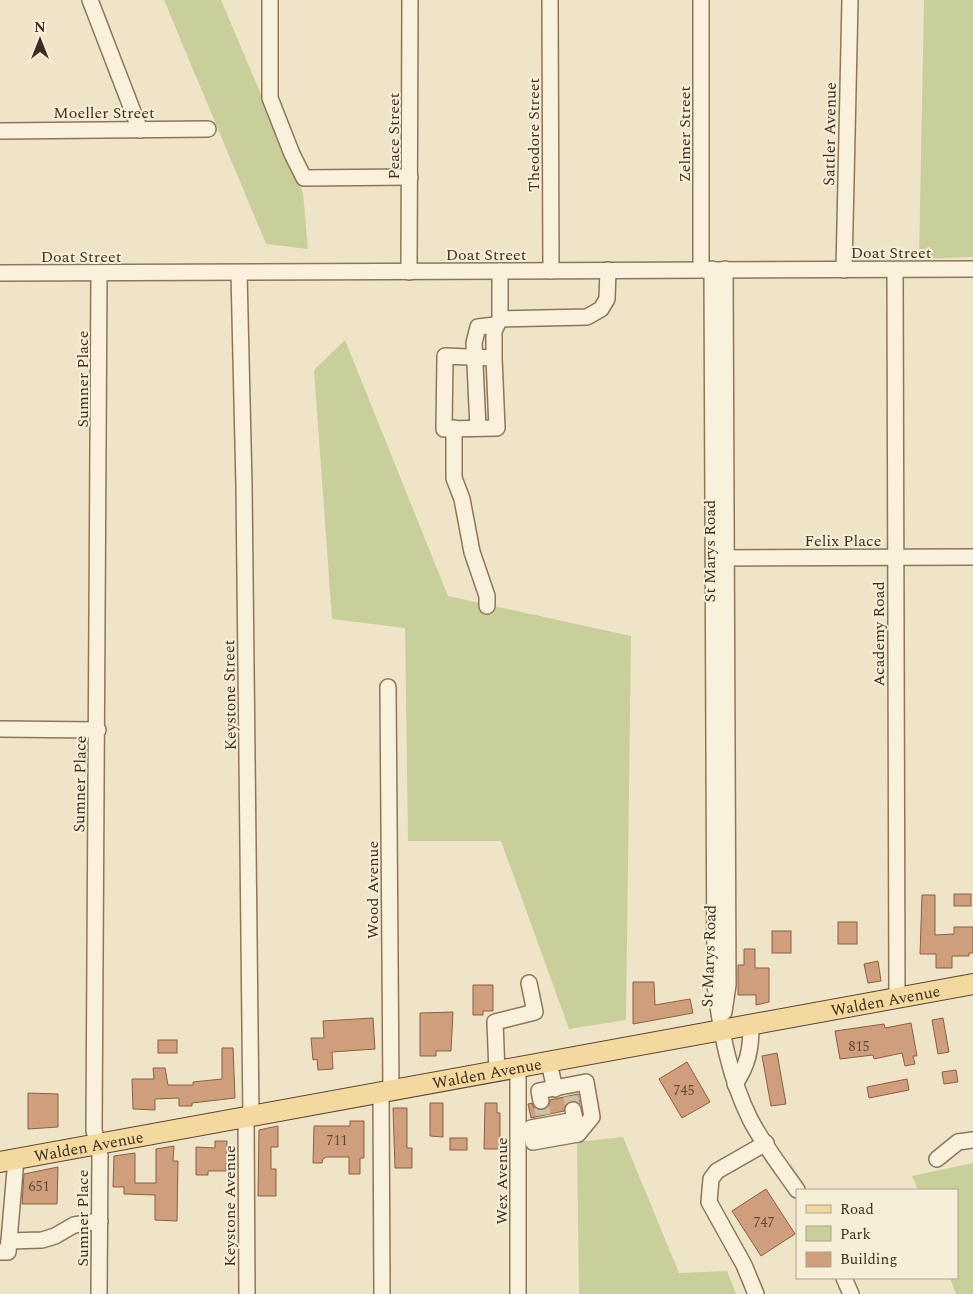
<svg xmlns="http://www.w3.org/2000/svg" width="973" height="1294" font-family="Spectral,serif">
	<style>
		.green { fill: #c9cf9b }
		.building { fill: #cf9f7d; stroke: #8d5f41 }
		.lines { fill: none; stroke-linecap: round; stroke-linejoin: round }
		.minor-tunnel { stroke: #ccc0a6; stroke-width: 15; stroke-dasharray: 15 8; stroke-linecap: butt }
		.minor-casing { stroke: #8d765c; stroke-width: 18 }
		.major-casing { stroke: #5b4430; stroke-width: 22 }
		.minor { stroke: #faf1dc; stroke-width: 15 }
		.major { stroke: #f3d9a0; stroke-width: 20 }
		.labels { text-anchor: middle; stroke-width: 4; stroke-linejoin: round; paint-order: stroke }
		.number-label { font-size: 14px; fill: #624a37 }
		.street-label { font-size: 16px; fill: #3d2e20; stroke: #f7eed8 }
	</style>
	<rect width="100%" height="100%" fill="#f0e4c8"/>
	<g class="green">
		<path d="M164,0h57l82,193 5,56 -42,-5z"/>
		<path d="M924,0h49v257l-54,2z"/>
		<path d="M345,340l103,256 183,40 -5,384 -57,9 -68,-188h-93l-3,-213 -73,-9 -18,-249z"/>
		<path d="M623,1137l56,136 48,-2 9,23h-157l-2,-152z"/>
		<path d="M973,1163v131h-17l-6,-16h7v-88h-39l-6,-14z"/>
	</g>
	<g class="building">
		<rect x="954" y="894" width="17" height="12"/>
		<path d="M922,895h13v40l19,-1v-7h19v26h-4v3h-17v12h-16v-14h-16z"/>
		<rect x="838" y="922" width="19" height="22"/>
		<rect x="772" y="931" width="19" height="22"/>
		<path d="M744,949h11v19h14v34l-13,3v-10h-18v-30h6z"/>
		<path d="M878,961l3,20 -13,2 -4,-19z"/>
		<path d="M633,982h21l1,23 35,-6 3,14 -60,11z"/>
		<path d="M473,985h20v26h-10v4h-10z"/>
		<path d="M453,1012l-2,39h-15v5h-16v-43z"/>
		<path d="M373,1018l2,31 -43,3 1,17 -15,1 -1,-11 -4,1 -2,-22h13l-1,-17z"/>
		<path d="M943,1018l6,34 -11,2 -6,-34z"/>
		<path d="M911,1023l6,33h-4l2,8 -10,2 -3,-13 -28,6 -1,-4 -33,4 -5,-28 49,-7 1,4z"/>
		<rect x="158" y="1040" width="19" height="13"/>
		<path d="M222,1048h11l2,50 -43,5v3h-13v-8l-24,1v11l-22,-1 -1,-30h22l-1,-11h12l3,17h25v-3l29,-3z"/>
		<path d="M777,1053l9,51 -15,2 -9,-50z"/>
		<path d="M687,1062l23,40 -28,16 -23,-39z"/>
		<path d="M956,1070l2,12 -14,2 -2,-12z"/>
		<path d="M907,1079l2,11 -40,8 -2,-11z"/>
		<path d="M28,1093l30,1v33l-30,2z"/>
		<path d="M578,1094l2,10 -9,-3 -5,2 -2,8 -33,7 -3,-14 4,-1 2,5 8,2 6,-2 2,-8z"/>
		<path d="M430,1103h13v34l-13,-1z"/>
		<path d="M485,1103h12v10h3v36h-16z"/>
		<path d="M393,1108h14v40h5v20h-17z"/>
		<path d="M350,1121h14v37h-4v16h-11v-17h-23l-3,2 -1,4h-9l1,-37h36z"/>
		<path d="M278,1126v21h-7v22h5v27h-18l1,-66z"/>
		<rect x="450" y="1138" width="17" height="12"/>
		<path d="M215,1141h12l-1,30h-18v4h-12v-28l19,1z"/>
		<path d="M174,1146l-1,15h5l-1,60 -22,-1v-25l-31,-1v-7h-11l1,-31 21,-3v30h21v-34z"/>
		<path d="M58,1167l-1,37h-35l2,-30z"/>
		<path d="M766,1189l29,45 -34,22 -29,-45z"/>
	</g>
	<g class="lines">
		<g class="minor-tunnel">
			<path d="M571,1096l2,14"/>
			<path d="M541,1101l2,14"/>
		</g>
		<defs>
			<g id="minor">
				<path d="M90,0l50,130"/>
				<path d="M270,0v98l22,56 12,24 106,-1"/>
				<path d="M550,0l1,271"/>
				<path d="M0,131l208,-2"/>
				<path d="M701,269v-269"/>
				<path d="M712,269l3,716c6,47 14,91 35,134 13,25 31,48 47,71"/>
				<path d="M844,270l6,-270"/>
				<path d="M895,270l2,729"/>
				<path d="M500,271v48l87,-2 14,-8 6,-10 1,-29"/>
				<path d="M409,272l1,-272"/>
				<path d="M0,273l973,-4"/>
				<path d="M239,273l5,213 7,631"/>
				<path d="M494,358l3,70 -53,1 1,-73 49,2v-27l6,-12"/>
				<path d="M454,428v50l8,21 10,53 15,44v10"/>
				<path d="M478,428l-4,-85 4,-16 17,-2"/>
				<path d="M717,558l256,-1"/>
				<path d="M388,687l3,405"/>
				<path d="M0,729l98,1"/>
				<path d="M724,1012l4,-27 -3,-716"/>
				<path d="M549,1063l6,26"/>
				<path d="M518,1069v225"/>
				<path d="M497,1073l-2,-51 40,-10 -6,-29"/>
				<path d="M735,1084c13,-19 16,-35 16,-58"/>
				<path d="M381,1093l1,201"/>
				<path d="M541,1101l-2,-10 47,-9 6,35 -14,17"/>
				<path d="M573,1110l5,24 -45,8 -2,-14 44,-8"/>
				<path d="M246,1118l1,176"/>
				<path d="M937,1159l21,-17 15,-2"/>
				<path d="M9,1241l33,-1 13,-4 19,-11 26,-4"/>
				<path d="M0,1252h8l8,-93"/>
				<path d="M844,1278l7,16"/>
				<path d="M99,1294l1,-138 -6,-26 5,-857"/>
				<path d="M756,1294l-12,-29 -35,-63 2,-23 6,-8 49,-28"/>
			</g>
			<g id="major">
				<path id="s1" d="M0,1162l973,-178"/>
			</g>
		</defs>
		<use href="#minor" class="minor-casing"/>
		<use href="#major" class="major-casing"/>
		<use href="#minor" class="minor"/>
		<use href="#major" class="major"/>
	</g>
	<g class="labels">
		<g class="number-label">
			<text x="859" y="1051">815</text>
			<text x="684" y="1095">745</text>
			<text x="337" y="1145">711</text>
			<text x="39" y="1191">651</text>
			<text x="764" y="1227">747</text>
		</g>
		<g class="street-label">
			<text x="104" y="118">Moeller Street</text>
			<text transform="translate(684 134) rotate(-90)" y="6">Zelmer Street</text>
			<text transform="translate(829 134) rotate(-89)" y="6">Sattler Avenue</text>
			<text transform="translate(533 135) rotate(-90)" y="6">Theodore Street</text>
			<text transform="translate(393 136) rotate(-90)" y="6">Peace Street</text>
			<text x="891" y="258">Doat Street</text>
			<text x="486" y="260">Doat Street</text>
			<text x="81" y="262">Doat Street</text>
			<text transform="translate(82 379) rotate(-90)" y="6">Sumner Place</text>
			<text x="843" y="546">Felix Place</text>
			<text transform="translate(709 551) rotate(-90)" y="6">St Marys Road</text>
			<text transform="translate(878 634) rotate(-90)" y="6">Academy Road</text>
			<text transform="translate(229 695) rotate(-91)" y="6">Keystone Street</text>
			<text transform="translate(79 784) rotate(-89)" y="6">Sumner Place</text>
			<text transform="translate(372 890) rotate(-90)" y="6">Wood Avenue</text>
			<text transform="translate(708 956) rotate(-88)" y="6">St Marys Road</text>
			<text dy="6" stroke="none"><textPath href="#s1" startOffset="900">Walden Avenue</textPath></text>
			<text dy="6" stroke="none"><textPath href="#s1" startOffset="495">Walden Avenue</textPath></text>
			<text dy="6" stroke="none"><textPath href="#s1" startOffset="90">Walden Avenue</textPath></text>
			<text transform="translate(501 1181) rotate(-90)" y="6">Wex Avenue</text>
			<text transform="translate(229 1206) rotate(-90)" y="6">Keystone Avenue</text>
			<text transform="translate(82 1218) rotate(-90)" y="6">Sumner Place</text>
		</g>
	</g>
	<rect x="796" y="1189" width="162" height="90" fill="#f7eed8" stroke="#ada18e"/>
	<rect x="806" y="1205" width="25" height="8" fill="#f3d9a0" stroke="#ada18e"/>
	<text x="840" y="1214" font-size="15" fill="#3d2e20">Road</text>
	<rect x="806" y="1226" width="25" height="15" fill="#c9cf9b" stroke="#ada18e"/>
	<text x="840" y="1239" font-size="15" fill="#3d2e20">Park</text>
	<rect x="806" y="1252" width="25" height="15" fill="#cf9f7d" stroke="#ada18e"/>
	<text x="840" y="1264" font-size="15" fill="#3d2e20">Building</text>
	<g transform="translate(40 40)" stroke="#f7eed8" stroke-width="4" paint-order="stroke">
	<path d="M0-4L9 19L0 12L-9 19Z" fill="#3d2e20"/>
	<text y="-8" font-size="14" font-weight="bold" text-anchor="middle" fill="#3d2e20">N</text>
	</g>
</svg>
